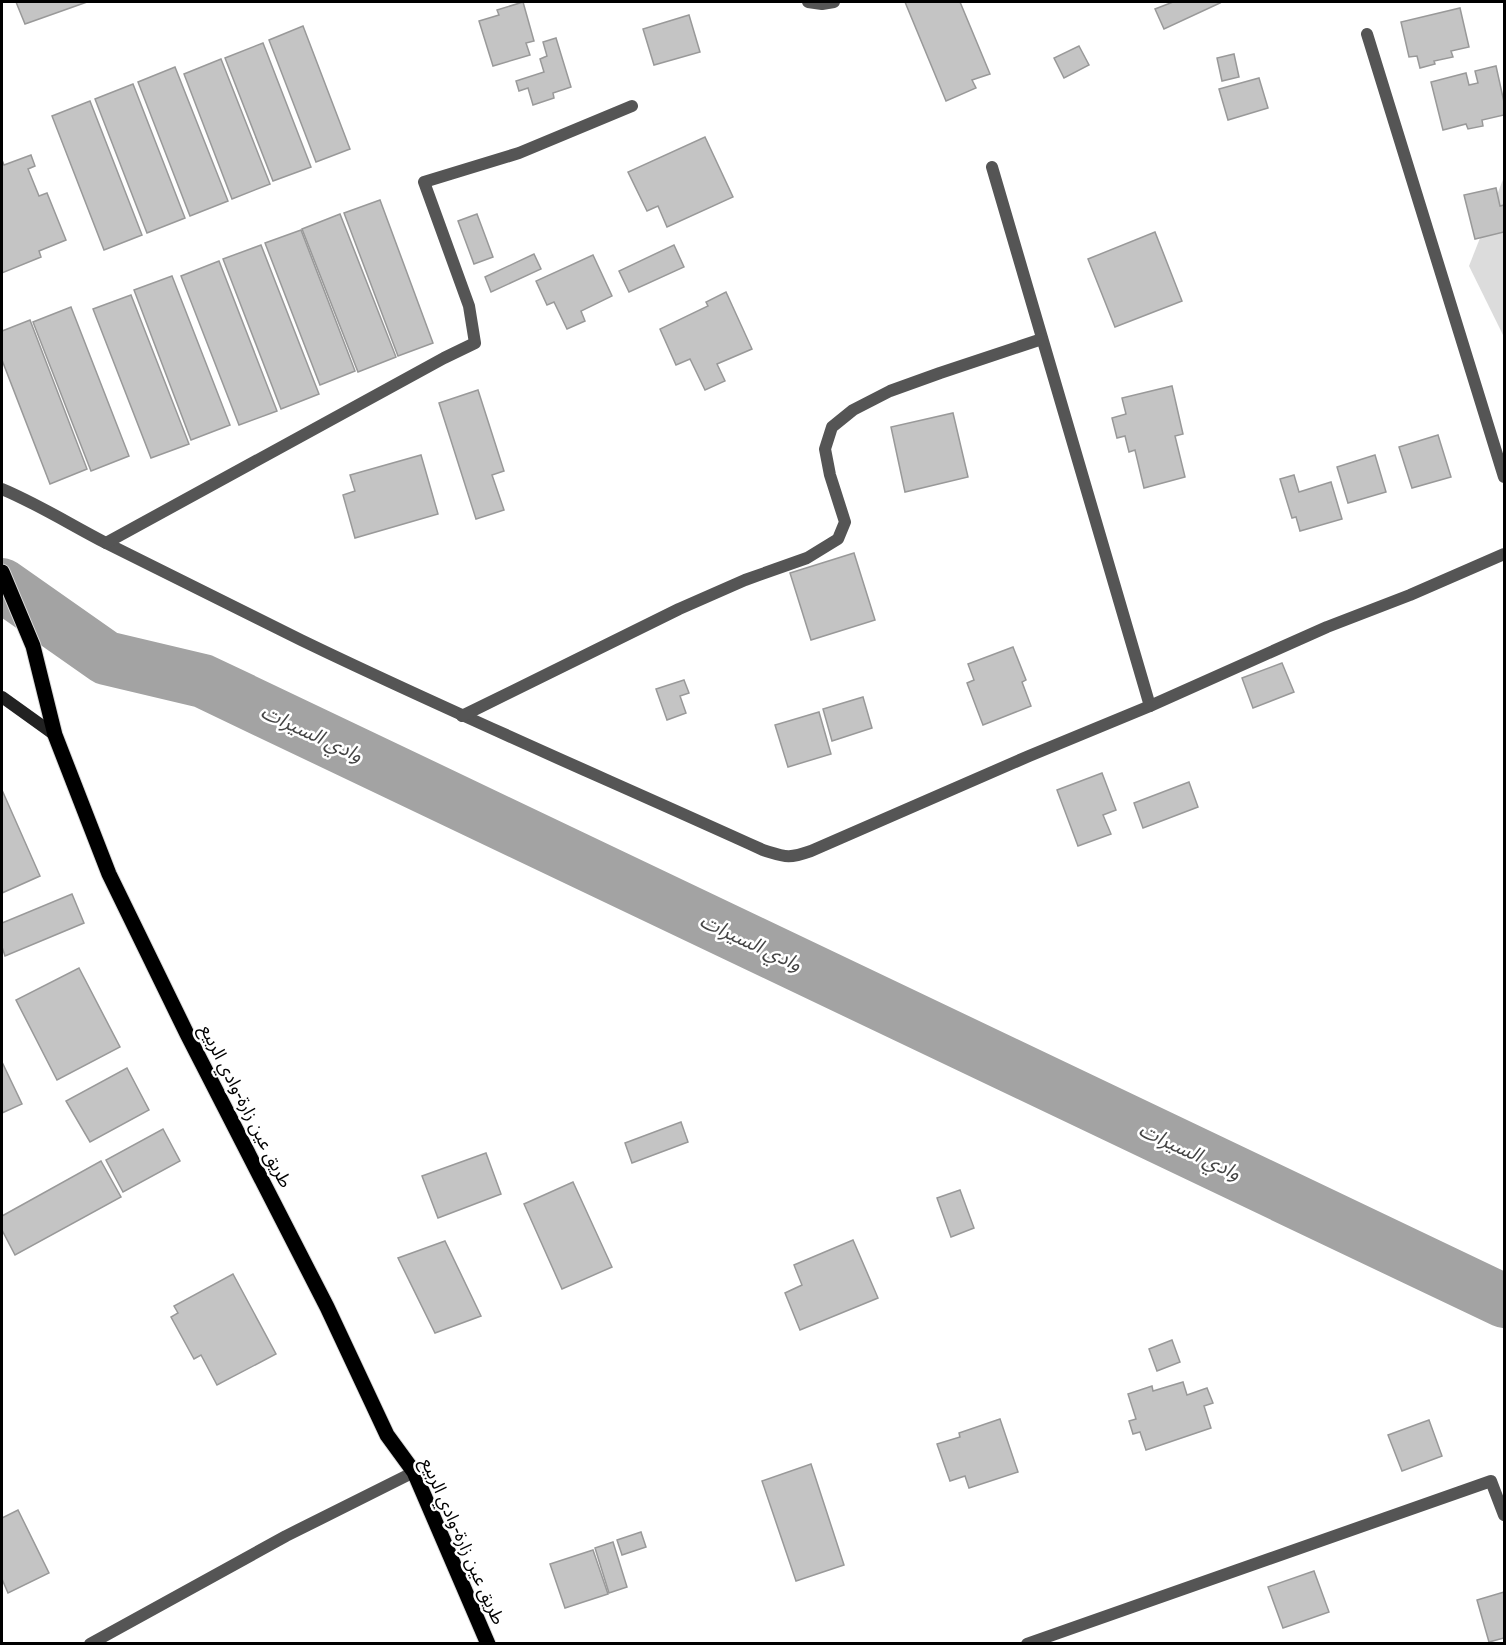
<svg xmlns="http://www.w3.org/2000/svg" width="1506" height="1645" font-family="Signika,'Noto Sans Arabic',sans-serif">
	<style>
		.green { fill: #dcdcdc }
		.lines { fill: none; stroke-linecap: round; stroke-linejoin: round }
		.river { stroke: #a3a3a3; stroke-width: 54 }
		.building { fill: #c4c4c4; stroke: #999; stroke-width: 1.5 }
		.primary-casing { stroke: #dbdbdb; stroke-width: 17 }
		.minor { stroke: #555; stroke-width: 12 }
		.secondary { stroke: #222; stroke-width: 12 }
		.primary { stroke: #000; stroke-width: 15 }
		.labels { text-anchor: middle; stroke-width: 5; stroke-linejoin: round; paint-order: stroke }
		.street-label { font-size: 18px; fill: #000; stroke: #fff }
		.water-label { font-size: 20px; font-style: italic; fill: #444; stroke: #fff }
	</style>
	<rect width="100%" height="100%" fill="#fff"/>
	<path class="green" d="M1504,177v160l-35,-71z"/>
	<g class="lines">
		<path class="river" d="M2,585l104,73 97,23 1301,620"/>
	</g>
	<g class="building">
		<path d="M16,2h71l-62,22z"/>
		<path d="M523,2l11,39 -8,2 4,12 -37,11 -14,-45 20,-6 -2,-5z"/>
		<path d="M905,2h55l30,72 -18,6 4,8 -30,13z"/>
		<path d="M1173,2h46l1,1 -56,26 -9,-20z"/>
		<path d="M1460,8l9,39 -18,4 2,6 -19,4 1,3 -15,4 -3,-12 -8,1 -8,-35z"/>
		<path d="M689,15l11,37 -46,13 -11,-36z"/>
		<path d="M303,26l47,123 -34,13 -47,-122z"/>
		<path d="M556,38l15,49 -18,6 1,5 -21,7 -5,-17 -9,3 -3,-10 28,-9 -4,-13 7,-3 -4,-14z"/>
		<path d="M263,43l48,124 -38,14 -48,-123z"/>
		<path d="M1079,46l10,19 -25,13 -10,-20z"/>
		<path d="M1234,54l5,23 -17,4 -5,-23z"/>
		<path d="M221,59l49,125 -38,15 -48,-125z"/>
		<path d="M1496,66l8,36v13l-22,5 1,6 -15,3 -2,-5 -23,6 -12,-48 35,-9 3,12 9,-2 -3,-12z"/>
		<path d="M175,67l53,134 -38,15 -52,-134z"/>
		<path d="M1259,78l9,30 -40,12 -9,-31z"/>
		<path d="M133,84l52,134 -38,15 -52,-134z"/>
		<path d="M90,101l52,134 -38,15 -52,-134z"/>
		<path d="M705,137l28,60 -66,30 -9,-21 -11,5 -19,-39z"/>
		<path d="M31,155l4,11 -7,3 11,27 8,-3 19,47 -27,11 2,6 -39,16v-113l2,5z"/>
		<path d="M1496,188l4,18 4,-1v27l-29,7 -11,-44z"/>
		<path d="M380,200l53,143 -35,13 -54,-143z"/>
		<path d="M340,214l56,143 -38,15 -56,-143z"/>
		<path d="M477,214l16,43 -19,7 -16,-43z"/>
		<path d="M301,230l54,141 -35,14 -55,-142z"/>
		<path d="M1155,232l27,69 -67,26 -27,-68z"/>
		<path d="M261,245l58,149 -38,15 -58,-150z"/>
		<path d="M674,245l10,22 -55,25 -10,-21z"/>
		<path d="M534,254l7,15 -50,23 -6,-15z"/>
		<path d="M593,255l19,41 -31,15 4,10 -18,8 -13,-27 -7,3 -11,-24z"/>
		<path d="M219,261l58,150 -38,14 -58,-149z"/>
		<path d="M172,276l58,149 -39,15 -57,-150z"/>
		<path d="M726,292l26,57 -35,15 8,17 -20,9 -15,-31 -14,6 -16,-36 48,-23 -2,-4z"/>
		<path d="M131,295l58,149 -38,14 -58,-149z"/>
		<path d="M71,307l58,149 -38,15 -58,-149z"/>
		<path d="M30,320l57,149 -37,15 -48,-124v-29z"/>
		<path d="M1172,386l11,48 -8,2 10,41 -41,11 -9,-38 -6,2 -4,-16 -8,2 -5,-20 14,-4 -4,-16z"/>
		<path d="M478,390l26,81 -12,4 12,35 -28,9 -37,-116z"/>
		<path d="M953,413l15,64 -63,15 -14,-65z"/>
		<path d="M1438,435l13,42 -39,11 -13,-41z"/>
		<path d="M421,455l17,59 -83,24 -12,-43 12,-4 -5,-16z"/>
		<path d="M1375,455l11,37 -38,11 -11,-36z"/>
		<path d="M1294,475l5,17 32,-10 11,37 -42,12 -4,-14 -4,1 -12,-39z"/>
		<path d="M854,553l21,67 -64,20 -21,-67z"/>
		<path d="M1013,647l13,33 -4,2 9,24 -48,19 -16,-42 7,-3 -6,-16z"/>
		<path d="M1282,663l12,29 -41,16 -11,-30z"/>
		<path d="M684,680l5,13 -9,3 6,17 -19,7 -11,-31z"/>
		<path d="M863,697l9,31 -40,13 -9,-32z"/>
		<path d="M819,712l12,42 -43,13 -13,-42z"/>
		<path d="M1102,773l14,37 -13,5 8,19 -33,12 -21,-56z"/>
		<path d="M1189,782l9,25 -55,21 -9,-25z"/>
		<path d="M2,790l38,86 -38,17z"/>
		<path d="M72,894l12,29 -79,33 -3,-9v-24z"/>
		<path d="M79,968l41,79 -63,33 -41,-80z"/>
		<path d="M2,1062l20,42 -20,9z"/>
		<path d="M127,1068l22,42 -59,32 -24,-41z"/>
		<path d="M681,1122l7,20 -56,21 -7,-20z"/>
		<path d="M163,1129l17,32 -57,31 -17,-32z"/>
		<path d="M486,1153l15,41 -63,24 -16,-42z"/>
		<path d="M101,1161l20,36 -106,58 -13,-25v-14z"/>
		<path d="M573,1182l39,85 -50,22 -38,-85z"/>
		<path d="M960,1190l14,38 -23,9 -14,-39z"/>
		<path d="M853,1240l25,58 -78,32 -15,-37 17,-8 -8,-20z"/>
		<path d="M445,1241l36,75 -46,17 -37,-75z"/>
		<path d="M233,1274l43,80 -59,31 -16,-30 -7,4 -23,-42 7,-4 -4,-7z"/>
		<path d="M1172,1340l8,22 -23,9 -8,-22z"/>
		<path d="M1183,1382l4,13 20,-7 6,15 -9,3 7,22 -65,22 -6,-18 -7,2 -4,-13 7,-2 -8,-25 24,-8 1,5z"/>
		<path d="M1000,1419l18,53 -49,16 -4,-12 -15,5 -13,-37 23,-7 -1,-4z"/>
		<path d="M1429,1420l13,36 -40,15 -14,-36z"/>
		<path d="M811,1464l33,101 -48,16 -34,-100z"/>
		<path d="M18,1510l31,63 -41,20 -6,-14v-61z"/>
		<path d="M641,1532l5,15 -24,8 -5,-15z"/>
		<path d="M613,1542l14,45 -18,6 -14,-45z"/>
		<path d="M593,1550l15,44 -43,14 -15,-44z"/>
		<path d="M1314,1571l15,41 -46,16 -15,-41z"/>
		<path d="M1504,1592v46l-15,4 -12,-42z"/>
	</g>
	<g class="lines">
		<defs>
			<path id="primary" d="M2,572l31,74 22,89 54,139 78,160 140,273 60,128 27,37 74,172"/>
		</defs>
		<use href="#primary" class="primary-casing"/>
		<g class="minor">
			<path d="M808,2l14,2 12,-2"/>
			<path d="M1367,34l137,443"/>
			<path d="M992,167l158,539"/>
			<path d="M2,489c36,15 69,36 104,54 65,33 130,65 195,97 153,74 308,140 462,210 23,7 25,9 48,1l218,-95 121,-50 177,-79 83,-32 94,-41"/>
			<path d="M106,543l338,-185 31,-15 -6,-37 -45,-124 95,-29 113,-47"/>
			<path d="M462,716l217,-107 66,-29 62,-22 31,-19 7,-17 -15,-47 -5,-26 7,-22 21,-17 37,-19 50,-18 102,-34"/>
			<path d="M90,1644l196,-108 128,-64"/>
			<path d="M1027,1644l464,-163 13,34"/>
		</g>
		<path class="secondary" d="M2,697l53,38"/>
		<use href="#primary" class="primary"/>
	</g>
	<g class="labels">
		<g class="street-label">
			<text transform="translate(246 1106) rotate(63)" y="6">طريق عين زارة-وادي الربيع</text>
			<text transform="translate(463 1541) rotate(66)" y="6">طريق عين زارة-وادي الربيع</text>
		</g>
		<g class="water-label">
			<text transform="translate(312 733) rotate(25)" y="7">وادي السيرات</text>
			<text transform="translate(751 942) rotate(25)" y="7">وادي السيرات</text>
			<text transform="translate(1190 1151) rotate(25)" y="7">وادي السيرات</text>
		</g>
	</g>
	<rect width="1506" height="1645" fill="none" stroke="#000000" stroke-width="6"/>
</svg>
